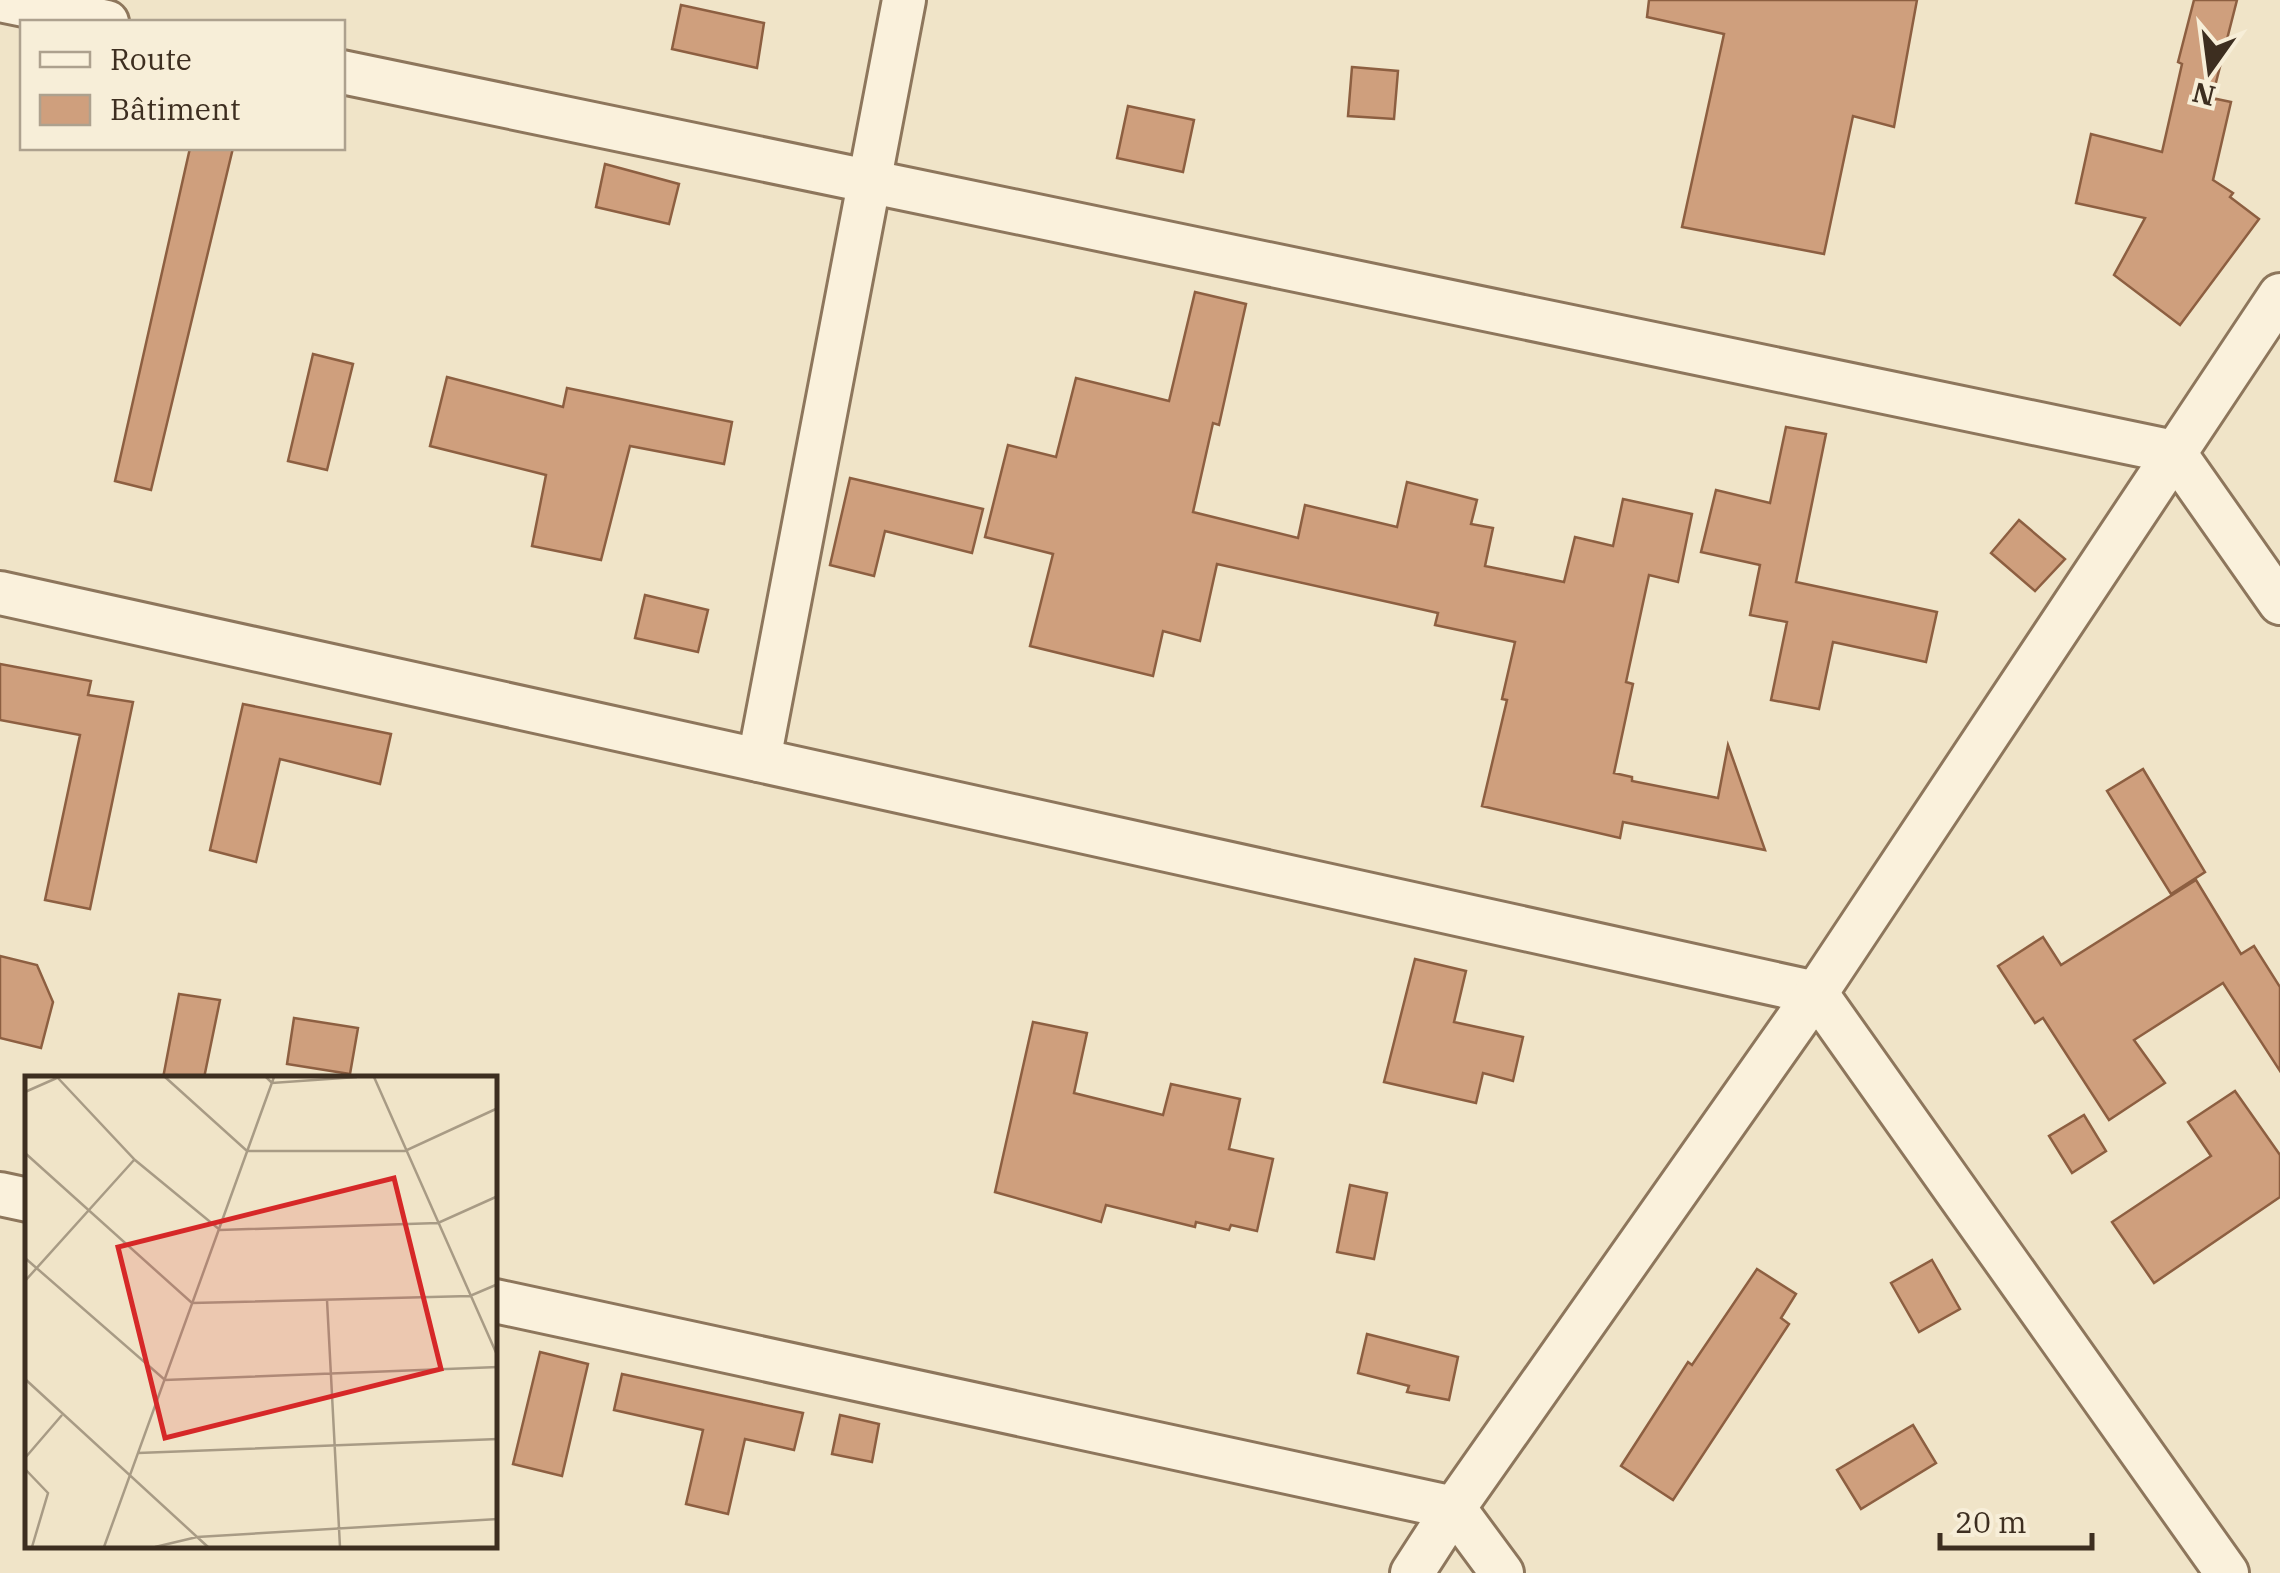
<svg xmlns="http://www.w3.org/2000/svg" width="2280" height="1573" font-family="'IBM Plex Serif',serif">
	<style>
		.building { fill: #cf9f7d; stroke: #8d5f41; stroke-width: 2.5 }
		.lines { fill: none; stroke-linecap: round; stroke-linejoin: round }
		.street-casing { stroke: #8d765c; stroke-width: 48 }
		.street { stroke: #faf1dc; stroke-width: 42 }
		.inset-road { fill: none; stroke: #a89b85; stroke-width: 2.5 }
		.view { fill: #d62828; fill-opacity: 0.15; stroke: #d62828; stroke-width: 5 }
		.inset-edge { fill: none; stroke: #3d2e20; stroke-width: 5 }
	</style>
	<rect width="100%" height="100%" fill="#f0e4c8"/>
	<g class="building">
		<path d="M1649,0h268l-23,127 -41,-11 -29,138 -142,-27 42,-193 -77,-17z"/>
		<path d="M2194,0h43l-25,98 19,4 -18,78 20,13 -3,4 29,22 -79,106 -66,-50 31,-57 -69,-15 15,-69 71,18 20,-88 -4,-2z"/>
		<path d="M681,5l83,18 -7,45 -85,-19z"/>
		<path d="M1352,67l46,4 -4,48 -46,-3z"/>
		<path d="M1128,106l66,14 -11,52 -66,-14z"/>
		<path d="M190,148h43l-82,342 -36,-9z"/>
		<path d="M605,164l74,20 -10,40 -73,-17z"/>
		<path d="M1195,292l51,12 -27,121 -6,-2 -20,89 105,26 7,-33 92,22 10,-45 70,18 -6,24 22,4 -8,38 79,16 11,-45 38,9 10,-47 69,15 -14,68 -29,-7 -23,107 7,2 -19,89 18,4v4l86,17 10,-53 37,105 -142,-28 -3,16 -138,-32 25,-106 -5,-1 13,-57 -80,-17 3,-12 -221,-49 -17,77 -37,-10 -10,45 -123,-30 23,-92 -68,-17 23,-92 48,12 20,-79 93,23z"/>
		<path d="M313,354l40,10 -26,106 -39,-9z"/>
		<path d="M447,377l116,30 4,-19 165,34 -8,42 -94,-18 -29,114 -69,-14 14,-71 -116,-29z"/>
		<path d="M1786,427l40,7 -30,148 141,30 -11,50 -93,-20 -14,67 -48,-9 16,-78 -37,-7 10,-50 -59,-13 15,-62 54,13z"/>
		<path d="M850,478l133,31 -11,44 -87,-22 -11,45 -44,-11z"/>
		<path d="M2019,520l46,39 -30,32 -44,-38z"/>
		<path d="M645,595l63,15 -10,42 -63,-14z"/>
		<path d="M0,664l91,17 -3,14 45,7 -43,207 -45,-9 35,-165 -80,-15z"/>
		<path d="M243,704l148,30 -11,50 -100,-25 -24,103 -46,-12z"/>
		<path d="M2143,769l62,103 -34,22 -64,-103z"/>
		<path d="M2196,880l45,74 13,-8 26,41v84l-57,-88 -89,57 31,43 -56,37 -66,-102 -8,5 -37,-57 45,-29 18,28z"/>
		<path d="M0,956l37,9 16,37 -12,46 -41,-10z"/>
		<path d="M1415,959l51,12 -12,51 69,15 -10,44 -30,-8 -7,30 -92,-21z"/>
		<path d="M179,994l41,6 -16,78h-41z"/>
		<path d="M294,1018l64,10 -8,46 -63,-10z"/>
		<path d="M1033,1022l54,11 -13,60 89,22 8,-31 69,15 -11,50 44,10 -16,72 -26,-6 -2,5 -33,-8 -1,5 -89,-22 -5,17 -106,-30z"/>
		<path d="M2235,1091l45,64v42l-126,86 -42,-61 99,-66 -23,-34z"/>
		<path d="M2084,1115l22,36 -34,22 -23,-37z"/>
		<path d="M1350,1185l37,8 -13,66 -37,-7z"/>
		<path d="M1932,1260l28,49 -41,23 -28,-49z"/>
		<path d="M1757,1269l39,25 -15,24 8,6 -116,176 -52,-34 67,-104 4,3z"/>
		<path d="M1367,1334l91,23 -9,43 -42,-8 2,-6 -51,-13z"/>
		<path d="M540,1352l48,12 -26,112 -49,-12z"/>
		<path d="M622,1374l181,39 -9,37 -49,-11 -17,75 -42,-10 17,-74 -89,-20z"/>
		<path d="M840,1415l39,9 -7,38 -40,-8z"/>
		<path d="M1913,1425l23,38 -75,46 -24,-39z"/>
	</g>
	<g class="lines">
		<defs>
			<g id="street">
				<path d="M0,0l107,22"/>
				<path d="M342,72l1832,380 106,151"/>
				<path d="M0,593l1816,400 411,580"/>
				<path d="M759,760l145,-760"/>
				<path d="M0,1194l28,6"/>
				<path d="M495,1301l959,207 48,65"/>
				<path d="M1412,1573l42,-65 362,-515 464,-698"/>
			</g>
		</defs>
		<use href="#street" class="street-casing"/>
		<use href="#street" class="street"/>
	</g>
	<g transform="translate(25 1076)">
		<rect width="472" height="472" fill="#f0e4c8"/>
		<path class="inset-road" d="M32,1l78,83 85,70 218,-7 60,-27M140,1l82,74h158l93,-43M241,1l6,6 85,-6M349,1l124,280M0,16l34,-15M0,77l167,150 278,-7 28,-12M0,182l140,122 333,-13M0,205l109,-121M302,224l13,247M0,303l183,168M113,377l360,-14M0,382l37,-43M0,393l23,24 -16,54M79,471l170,-470M130,471l42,-10 301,-18"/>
		<path class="view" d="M369,102l47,191 -276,69 -47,-191z"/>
		<rect width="472" height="472" class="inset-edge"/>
	</g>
	<rect x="20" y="20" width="325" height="130" fill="#f7eed8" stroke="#ada18e" stroke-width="2.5"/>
	<rect x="40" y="52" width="50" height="15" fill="#faf1dc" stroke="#ada18e" stroke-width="2.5"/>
	<text x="110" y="70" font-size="30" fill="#3d2e20">Route</text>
	<rect x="40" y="95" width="50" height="30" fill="#cf9f7d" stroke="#ada18e" stroke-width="2.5"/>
	<text x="110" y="120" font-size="30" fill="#3d2e20">Bâtiment</text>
	<g transform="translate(2210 70) rotate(194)" stroke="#f7eed8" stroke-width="8" paint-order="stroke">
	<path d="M0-8L18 38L0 25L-18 38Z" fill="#3d2e20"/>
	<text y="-15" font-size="28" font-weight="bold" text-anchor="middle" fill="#3d2e20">N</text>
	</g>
	<path d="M1940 1533v15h152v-15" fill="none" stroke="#3d2e20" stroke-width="5"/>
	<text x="1955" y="1533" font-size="30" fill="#3d2e20" stroke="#f7eed8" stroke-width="8" paint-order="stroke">20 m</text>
</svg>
